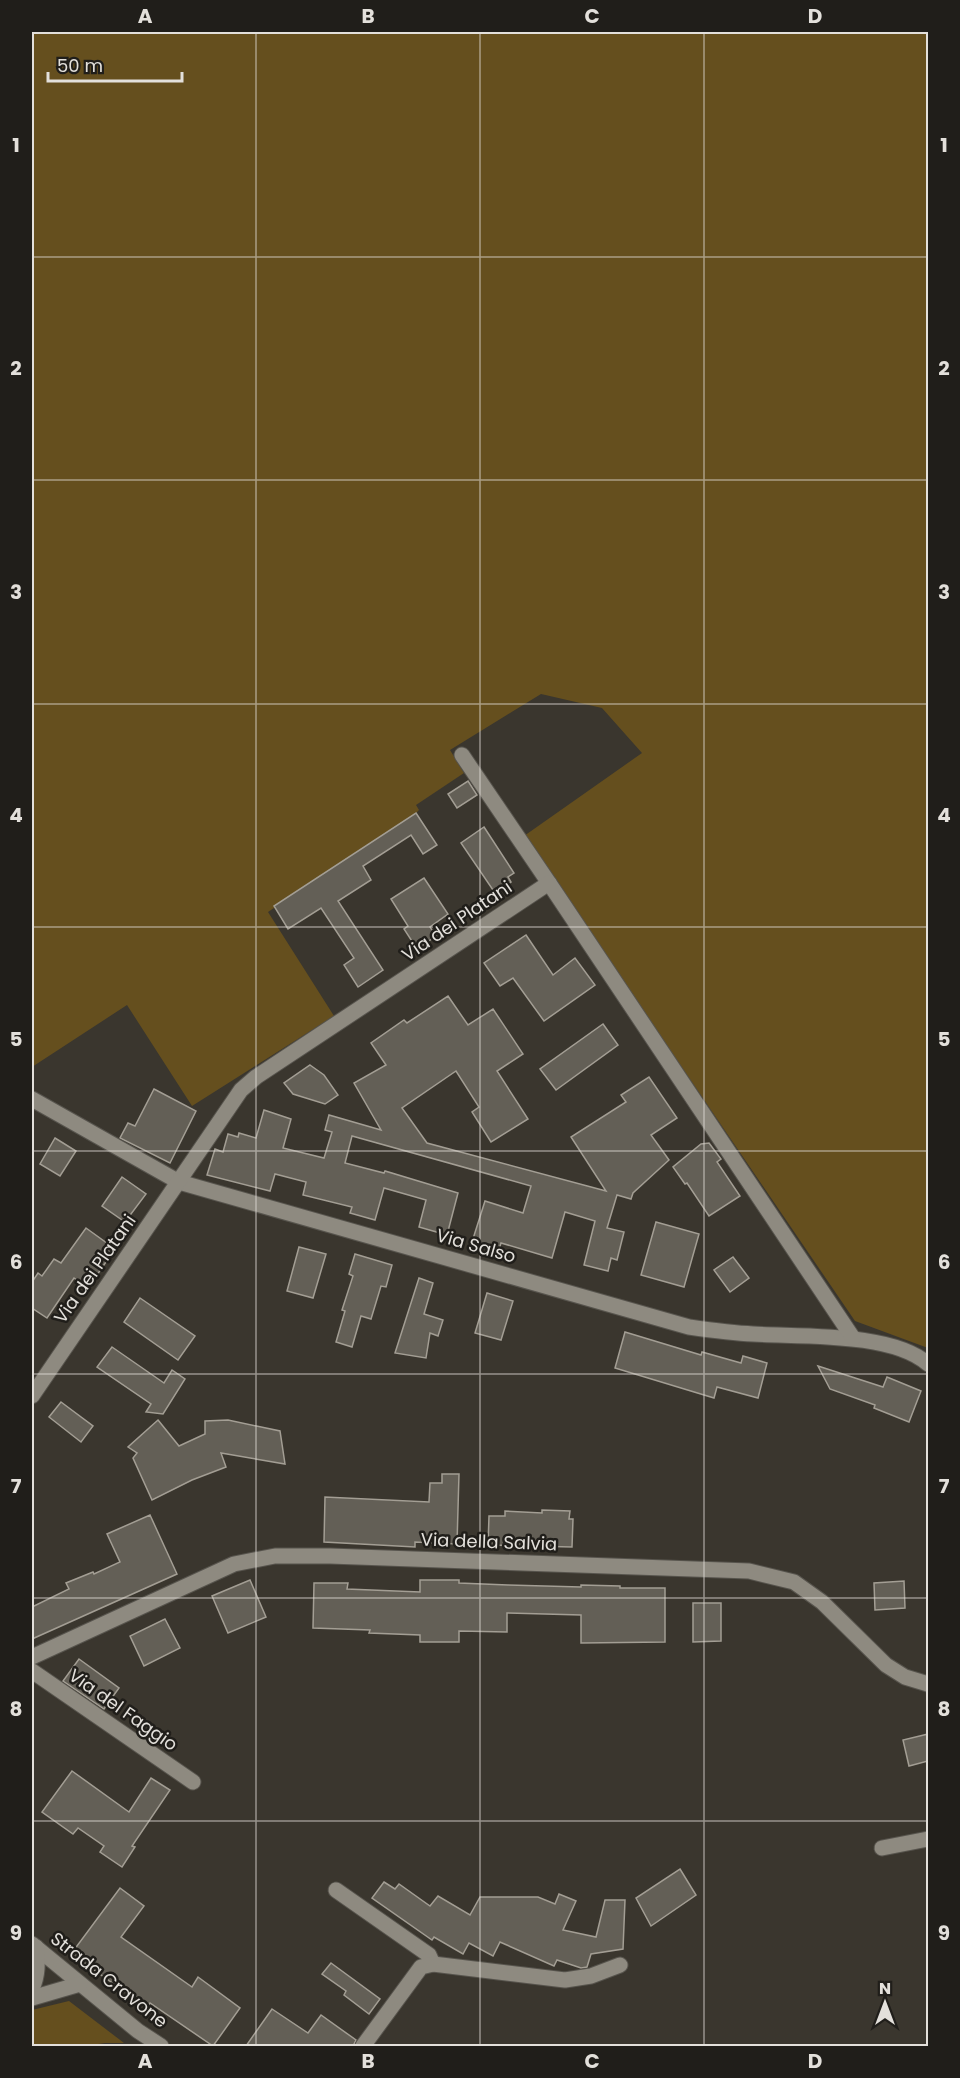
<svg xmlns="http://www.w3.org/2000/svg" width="960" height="2078" font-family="Poppins,sans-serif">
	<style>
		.green { fill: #654f1e }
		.building { fill: #635f56; stroke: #a39e94; stroke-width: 1.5 }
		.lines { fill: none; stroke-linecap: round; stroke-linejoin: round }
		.minor-casing { stroke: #57544d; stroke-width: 17 }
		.minor { stroke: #8e8a80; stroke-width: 15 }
		.grid { fill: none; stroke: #e3e0db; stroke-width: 1.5; stroke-opacity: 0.55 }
		.labels { text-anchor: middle; stroke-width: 5; stroke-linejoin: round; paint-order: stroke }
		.street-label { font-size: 18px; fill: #e3e0db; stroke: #201e1a }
		.neatline { fill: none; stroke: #e3e0db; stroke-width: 2 }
		.grid-label { font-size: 20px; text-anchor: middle; font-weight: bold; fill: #e3e0db }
	</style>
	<rect width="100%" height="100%" fill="#3a362e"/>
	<g class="green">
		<path d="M32,32h896v1316l-73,-27 -331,-485 118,-83 -40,-45 -61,-14 -91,56 14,23 -48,32 3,5 -3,3 -148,99 66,104 -142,90 -65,-101 -95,62z"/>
		<path d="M69,2001l55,42h-19l-20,3h-53v-36z"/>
	</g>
	<g class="building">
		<path d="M468,781l9,14 -20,13 -9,-14z"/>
		<path d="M416,813l21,32 -14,9 -12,-19 -48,31 8,14 -33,21 45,69 -25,17 -14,-22 10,-7 -33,-50 -33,21 -14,-23z"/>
		<path d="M484,827l30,46 -6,4 3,5 -16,11 -34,-50z"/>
		<path d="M424,878l24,36 -18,13 6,9 -19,13 -13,-20 4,-3 -17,-27z"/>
		<path d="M526,935l27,40 22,-17 20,27 -51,36 -31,-43 -13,8 -16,-23z"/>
		<path d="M448,996l20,29 25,-16 30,45 -26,17 31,48 -37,23 -19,-30 7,-5 -23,-36 -54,37 25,35 179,48 -35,-54 55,-35 -5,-7 28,-18 28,41 -26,17 18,25 -36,33 -2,6 -14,-4 -10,33 17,4 -7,28 -6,-2 -3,13 -24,-6 11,-44 -30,-9 -13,46 -51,-15 -2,7 -27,-8 13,-41 38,12 8,-27 -179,-50 -7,27 39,10 1,-2 73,22 -11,42 -28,-8 7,-27 -42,-12 -9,32 -25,-7 2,-6 -49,-12 3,-13 -31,-8 -5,17 -63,-16 8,-26 8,3 5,-18 10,3 1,-4 17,5 8,-28 27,9 -8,29 41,10 8,-26 -7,-2 4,-15 52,15 -27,-47 32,-18 -15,-22 33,-23 3,3z"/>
		<path d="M603,1024l15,21 -62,45 -16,-21z"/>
		<path d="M310,1065l14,10 14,20 -13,9 -32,-10 -9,-11z"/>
		<path d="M154,1089l42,22 -26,52 -50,-25 8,-15 7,3z"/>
		<path d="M55,1138l21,13 -16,25 -20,-12z"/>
		<path d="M709,1143l12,16 -4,3 23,34 -31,20 -22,-33 -2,1 -12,-17 28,-23z"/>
		<path d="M122,1177l24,17 -21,28 -23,-16z"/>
		<path d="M656,1222l43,12 -15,53 -43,-12z"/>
		<path d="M86,1228l29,21 -27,39 -14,-10 -27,40 -15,-10v-26l6,-9 4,3 12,-17 7,4z"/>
		<path d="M299,1247l27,7 -13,44 -26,-7z"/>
		<path d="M355,1254l37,11 -6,22 -5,-1 -10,33 -10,-3 -9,31 -16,-5 9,-31 -3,-1 11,-34 -4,-2z"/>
		<path d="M733,1257l16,21 -19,14 -16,-22z"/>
		<path d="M419,1278l14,5 -9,31 19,6 -5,16 -8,-3 -4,25 -31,-5z"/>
		<path d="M487,1293l26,8 -12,39 -26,-7z"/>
		<path d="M140,1298l55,38 -17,24 -54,-38z"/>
		<path d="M625,1332l76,23 1,-3 39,11 2,-7 24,7 -9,35 -41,-11 -3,11 -99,-30z"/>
		<path d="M112,1347l52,36 8,-13 13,9 -22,35 -17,-2 5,-8 -54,-37z"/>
		<path d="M818,1366l65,21 4,-10 34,14 -12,31 -35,-14 1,-3 -45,-16z"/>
		<path d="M61,1402l32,24 -12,16 -32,-25z"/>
		<path d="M158,1420l21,26 26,-12v-13l23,-1 52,11 5,33 -64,-11 5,14 -34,13 -40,20 -19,-42 4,-5 -9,-6z"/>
		<path d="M442,1474h17l-2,70 -42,-2v5l-91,-5 1,-45 104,5 1,-19h12z"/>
		<path d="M542,1510l28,1 -1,8h4l-1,28 -84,-2 1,-29h16v-5l37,2z"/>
		<path d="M150,1515l27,59 -145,65v-32l37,-18 -3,-6 27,-11 1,2 26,-12 -13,-28z"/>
		<path d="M250,1580l16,37 -38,16 -16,-37z"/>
		<path d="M420,1580h39v3l49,2 73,2v-2l39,1v2h45v54l-84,1v-28l-74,-2v19l-48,-1v11h-39v-7l-51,-2 1,-3 -57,-2 1,-45h34l-1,6 73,3z"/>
		<path d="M904,1581l1,27 -30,2 -1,-27z"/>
		<path d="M693,1603h28v38l-28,1z"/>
		<path d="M165,1619l15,29 -36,18 -14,-30z"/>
		<path d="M79,1659l40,29 -15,21 -41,-28z"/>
		<path d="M928,1734v27l-19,5 -6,-26z"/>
		<path d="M72,1771l57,41 22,-34 19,12 -38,56 3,1 -13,20 -22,-15 4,-6 -26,-18 -5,6 -31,-22z"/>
		<path d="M680,1869l16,26 -45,31 -15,-28z"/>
		<path d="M384,1882l11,7 4,-5 31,22 8,-10 32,19 10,-18h58l17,7 4,-10 17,7 -13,29 33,7 9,-37h20l-2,49 -32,5 -4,13 -6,1 -24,-8 -3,6 -54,-24 -7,14 -24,-13 -6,11 -29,-17 -2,3 -60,-42z"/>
		<path d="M120,1888l24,18 -23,31 71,50 6,-10 42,31 -27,38 -63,-43 -3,4 -76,-53z"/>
		<path d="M331,1963l49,36 -11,15 -25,-19 2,-4 -24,-17z"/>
		<path d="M272,2009l36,24 13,-18 35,25 -3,6h-107z"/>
	</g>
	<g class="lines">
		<defs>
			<g id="minor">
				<path d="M462,755l87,128"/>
				<path d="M32,1099l147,83 510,145c21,3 42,6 64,7 48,3 139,-2 175,30"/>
				<path d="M32,1396l209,-306 15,-13 293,-194 304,455"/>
				<path d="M32,1657l202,-93 41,-8h55l419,15 45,11 28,20 64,63 19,12 23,7"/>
				<path d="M32,1671l161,111"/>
				<path d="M882,1848l46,-9"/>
				<path d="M336,1890l93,65 4,9"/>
				<path d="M32,1944l106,87 23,15"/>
				<path d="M32,1989c6,-14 6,-26 4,-42"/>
				<path d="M32,1998l48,-14"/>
				<path d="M363,2046l58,-79 12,-3 132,16 26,-4 29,-11"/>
			</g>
		</defs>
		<use href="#minor" class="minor-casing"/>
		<use href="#minor" class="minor"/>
	</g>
	<path class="grid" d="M256,32v2014M480,32v2014M704,32v2014M32,257h896M32,480h896M32,704h896M32,927h896M32,1151h896M32,1374h896M32,1598h896M32,1821h896"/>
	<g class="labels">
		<g class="street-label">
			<text transform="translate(457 921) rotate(-34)" y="6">Via dei Platani</text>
			<text transform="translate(476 1246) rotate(16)" y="6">Via Salso</text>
			<text transform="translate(95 1269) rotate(-55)" y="6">Via dei Platani</text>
			<text transform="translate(489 1542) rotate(2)" y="6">Via della Salvia</text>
			<text transform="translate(123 1710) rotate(35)" y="6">Via del Faggio</text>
			<text transform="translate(109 1980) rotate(38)" y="6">Strada Cravone</text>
		</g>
	</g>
	<rect width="960" height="2078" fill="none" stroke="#201e1a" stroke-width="66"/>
	<g transform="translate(885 2003)" stroke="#201e1a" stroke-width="4.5" paint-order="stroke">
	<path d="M0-4.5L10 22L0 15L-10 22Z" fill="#e3e0db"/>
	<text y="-9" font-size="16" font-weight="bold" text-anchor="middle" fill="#e3e0db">N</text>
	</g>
	<path d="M48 72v9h134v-9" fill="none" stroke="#e3e0db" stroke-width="3"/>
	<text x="57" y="72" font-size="18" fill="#e3e0db" stroke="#201e1a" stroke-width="4.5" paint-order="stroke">50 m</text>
	<rect x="33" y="33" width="894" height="2012" class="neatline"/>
	<g class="grid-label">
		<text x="145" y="23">A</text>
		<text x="368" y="23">B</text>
		<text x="592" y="23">C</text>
		<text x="815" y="23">D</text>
		<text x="16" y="152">1</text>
		<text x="944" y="152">1</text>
		<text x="16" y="375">2</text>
		<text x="944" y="375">2</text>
		<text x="16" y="599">3</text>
		<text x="944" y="599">3</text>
		<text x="16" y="822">4</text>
		<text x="944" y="822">4</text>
		<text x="16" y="1046">5</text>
		<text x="944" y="1046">5</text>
		<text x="16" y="1269">6</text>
		<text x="944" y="1269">6</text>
		<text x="16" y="1493">7</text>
		<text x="944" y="1493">7</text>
		<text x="16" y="1716">8</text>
		<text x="944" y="1716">8</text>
		<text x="16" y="1940">9</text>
		<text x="944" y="1940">9</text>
		<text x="145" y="2068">A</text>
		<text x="368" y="2068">B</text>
		<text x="592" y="2068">C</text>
		<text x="815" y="2068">D</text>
	</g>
</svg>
